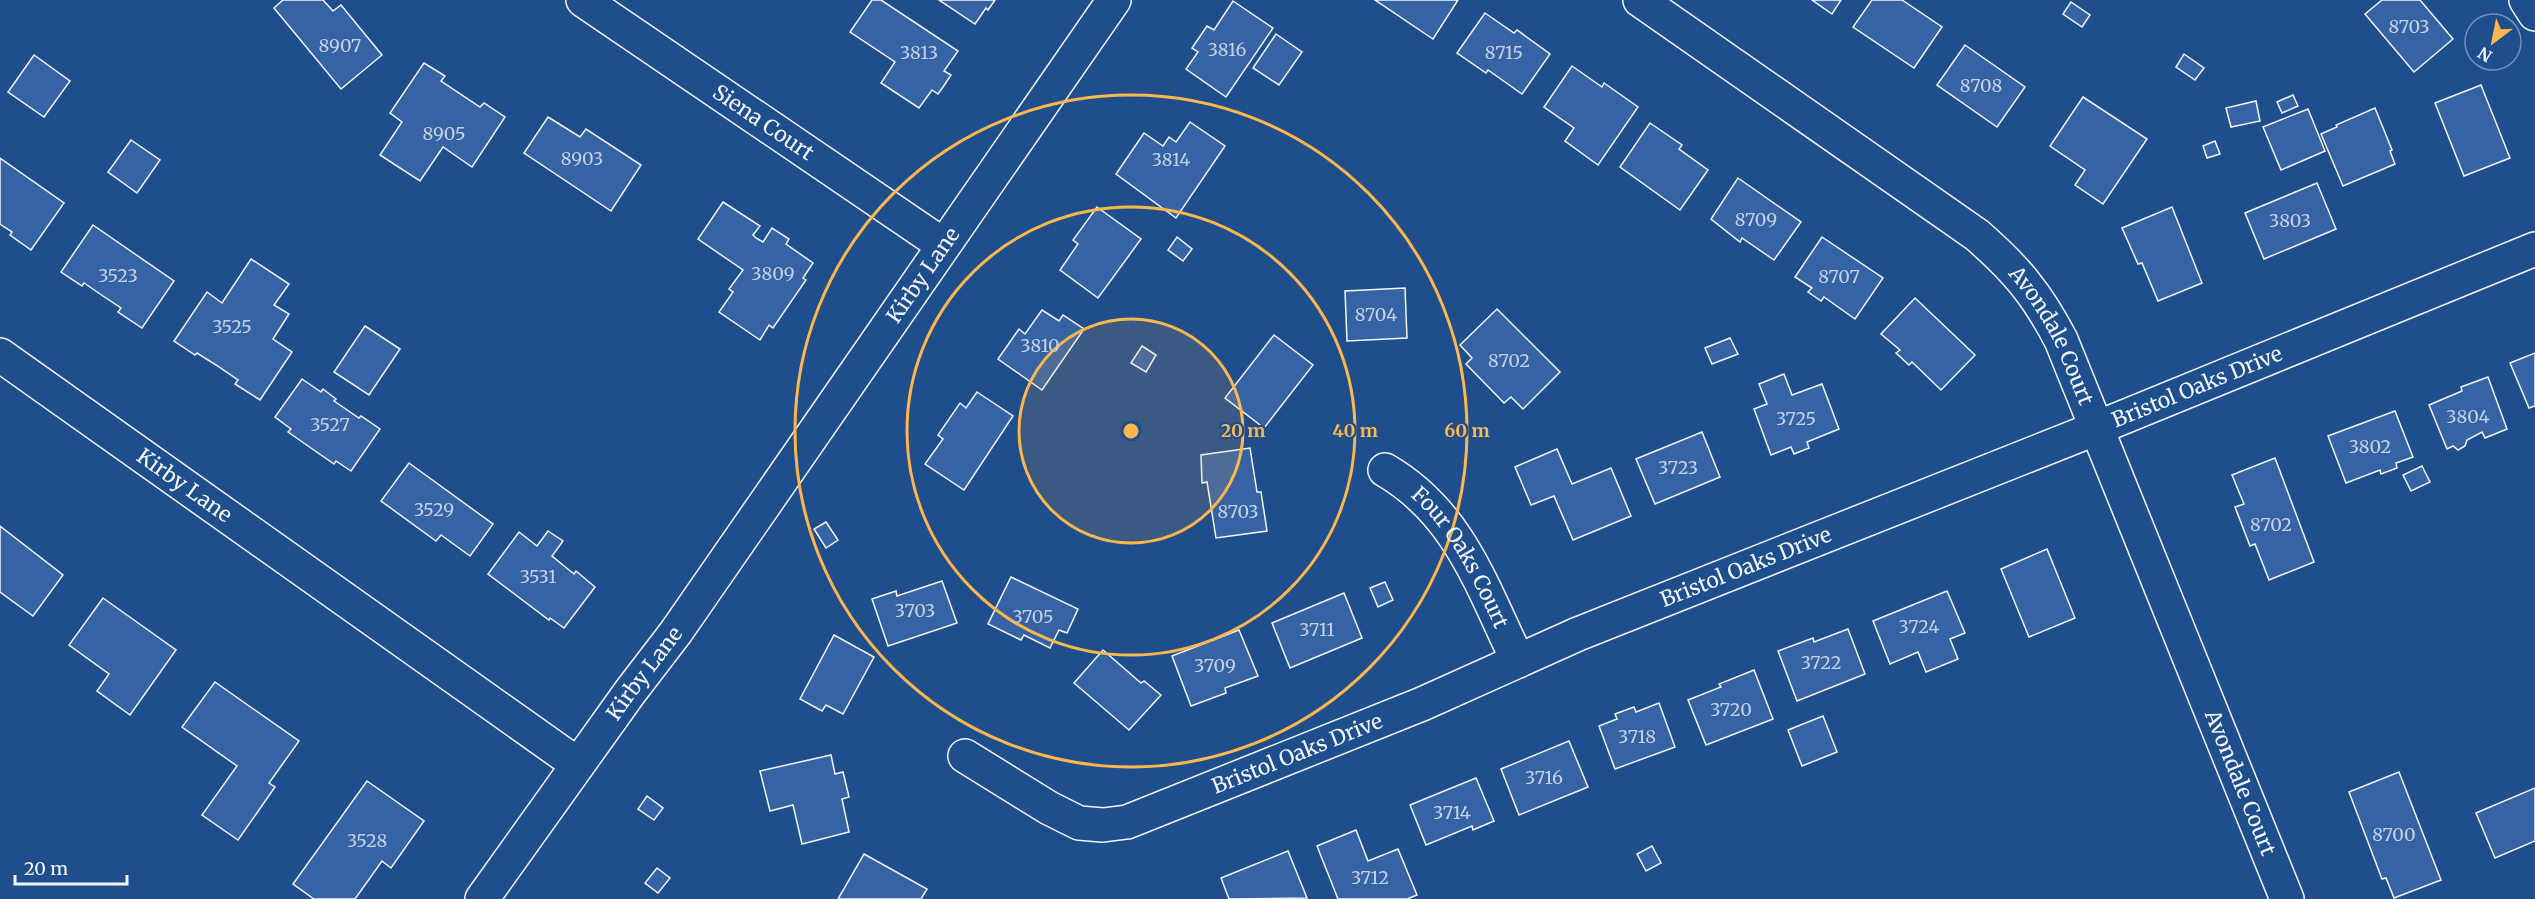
<svg xmlns="http://www.w3.org/2000/svg" width="2535" height="899" font-family="Merriweather,serif">
	<style>
		.building { fill: #3563a3; stroke: #f2f6ff; stroke-width: 1.5 }
		.lines { fill: none; stroke-linecap: round; stroke-linejoin: round }
		.minor-casing { stroke: #f2f6ff; stroke-width: 36 }
		.minor { stroke: #1f4e8c; stroke-width: 33 }
		.ring { fill: none; stroke: #ffb74d; stroke-width: 3 }
		.labels { text-anchor: middle; stroke-width: 4.5; stroke-linejoin: round; paint-order: stroke }
		.number-label { font-size: 18px; fill: #c3d1e8 }
		.street-label { font-size: 21px; fill: #f2f6ff; stroke: #1f4e8c }
		.centre { fill: #ffb74d; stroke: #1f4e8c; stroke-width: 3 }
		.ring-label { font-size: 18px; text-anchor: middle; font-weight: bold; fill: #ffb74d; stroke: #1f4e8c; stroke-width: 4.5; stroke-linejoin: round; paint-order: stroke }
	</style>
	<rect width="100%" height="100%" fill="#1f4e8c"/>
	<g class="building">
		<path d="M283,0h40l10,11 8,-6 41,50 -41,34 -67,-81z"/>
		<path d="M872,0h9l77,51 -14,20 7,4 -8,12 -5,7 -6,-4 -13,18 -38,-25 14,-21 -45,-30z"/>
		<path d="M939,0h56l-7,10 -2,-2 -11,16z"/>
		<path d="M1375,0h83l-25,39z"/>
		<path d="M1812,0h29l-9,14z"/>
		<path d="M1872,0h30l40,27 -28,41 -61,-41z"/>
		<path d="M2382,0h38l33,39 -39,33 -49,-58z"/>
		<path d="M1233,1l40,27 -47,69 -40,-28 12,-17 -6,-4 15,-22 7,4z"/>
		<path d="M2071,2l19,13 -8,12 -19,-13z"/>
		<path d="M1485,13l29,20 3,-3 33,24 -28,40 -34,-24 -2,3 -29,-20z"/>
		<path d="M1276,34l26,18 -23,33 -26,-17z"/>
		<path d="M1965,45l60,42 -28,40 -60,-42z"/>
		<path d="M2184,54l20,14 -9,12 -19,-13z"/>
		<path d="M34,55l36,26 -26,36 -36,-25z"/>
		<path d="M424,63l21,13 -4,5 39,26 4,-4 21,14 -33,50 -29,-20 -23,34 -40,-26 22,-33 -12,-9z"/>
		<path d="M1572,66l30,21 2,-4 34,24 -40,58 -33,-24 9,-13 -30,-21z"/>
		<path d="M2481,85l29,73 -46,18 -29,-73z"/>
		<path d="M2293,95l5,11 -16,7 -5,-11z"/>
		<path d="M2083,97l64,42 -44,65 -28,-19 10,-15 -35,-24z"/>
		<path d="M2256,101l4,20 -29,6 -5,-19z"/>
		<path d="M2375,108l17,42 -2,1 5,13 -52,22 -22,-52 16,-7 -1,-2z"/>
		<path d="M2308,109l17,42 -44,19 -18,-43z"/>
		<path d="M548,117l32,20 6,-8 55,36 -30,46 -87,-58z"/>
		<path d="M1190,122l35,24 -49,72 -60,-44 28,-41 19,13 6,-9 7,5z"/>
		<path d="M1650,123l32,22 -3,4 29,21 -28,40 -60,-43z"/>
		<path d="M131,140l29,20 -23,33 -29,-21z"/>
		<path d="M2215,141l5,13 -13,4 -4,-12z"/>
		<path d="M0,158l64,45 -33,47 -21,-15 2,-3 -12,-8z"/>
		<path d="M1738,178l63,44 -27,38 -32,-22 -2,4 -29,-23z"/>
		<path d="M2317,183l19,46 -72,30 -19,-46z"/>
		<path d="M723,202l37,24 -7,9 3,3 7,4 9,-14 17,11 -3,5 27,19 -10,15 3,2 -33,48 -4,-3 -9,15 -41,-28 14,-20 -4,-3 14,-19 -45,-31z"/>
		<path d="M1097,207l44,32 -43,59 -38,-28 18,-26 -5,-4z"/>
		<path d="M2172,207l30,76 -44,18 -16,-38 -4,1 -16,-36z"/>
		<path d="M93,225l81,56 -32,47 -24,-16 3,-4 -18,-12 -19,-13 -2,3 -21,-14z"/>
		<path d="M1177,237l15,12 -9,12 -15,-11z"/>
		<path d="M1822,237l61,41 -28,41 -31,-22 -3,4 -13,-9 4,-4 -17,-11z"/>
		<path d="M251,259l38,25 -15,21 15,9 -16,25 19,13 -32,48 -25,-16 3,-4 -22,-15 -19,-12 -2,2 -21,-14 33,-49 15,11z"/>
		<path d="M1405,288l2,50 -60,3 -2,-50z"/>
		<path d="M1915,298l60,57 -34,35 -29,-28 -3,3 -13,-12 4,-3 -19,-16z"/>
		<path d="M1497,309l63,63 -37,37 -12,-12 -7,6 -38,-39 6,-6 -12,-13z"/>
		<path d="M1042,310l17,11 4,-6 21,14 -42,61 -44,-31 21,-30 6,5z"/>
		<path d="M365,326l35,23 -31,46 -35,-23z"/>
		<path d="M1274,335l39,30 -49,63 -39,-30z"/>
		<path d="M1730,338l8,16 -26,10 -7,-16z"/>
		<path d="M1142,346l14,9 -10,17 -15,-9z"/>
		<path d="M2535,353v53l-6,2 -19,-45z"/>
		<path d="M1784,374l8,21 30,-11 17,45 -32,13 2,6 -15,6 -3,-7 -20,8 -17,-46 13,-5 -8,-20z"/>
		<path d="M2488,377l19,52 -22,9 -3,-6 -15,8 -2,6 -7,4 -5,-4 -6,3 -18,-44 33,-14 -1,-4z"/>
		<path d="M302,379l19,13 2,-3 13,10 -2,2 25,17 2,-2 19,13 -29,42 -15,-10 -2,3 -46,-32 3,-3 -16,-12z"/>
		<path d="M977,392l36,24 -49,74 -39,-26 18,-25 -5,-4 22,-32 6,5z"/>
		<path d="M2395,411l18,46 -17,6 1,5 -16,6 -1,-4 -34,13 -18,-47z"/>
		<path d="M1702,432l18,45 -65,27 -19,-45z"/>
		<path d="M1250,448l7,44h4l6,39 -51,7 -9,-56 -5,1 -1,-28z"/>
		<path d="M1557,449l15,35 39,-16 20,48 -58,24 -19,-44 -23,9 -16,-38z"/>
		<path d="M2275,458l39,104 -45,18 -14,-36 -5,2 -15,-39 9,-3 -12,-29z"/>
		<path d="M409,463l84,61 -23,32 -29,-21 -5,6 -55,-40z"/>
		<path d="M2422,466l8,16 -19,9 -8,-16z"/>
		<path d="M826,522l12,18 -12,8 -12,-19z"/>
		<path d="M0,526l63,49 -30,41 -33,-24z"/>
		<path d="M548,531l15,10 -11,15 22,18 2,-3 19,16 -31,41 -14,-10 -1,2 -61,-46 31,-42 18,14z"/>
		<path d="M2047,549l28,69 -46,19 -28,-68z"/>
		<path d="M1011,577l67,32 -11,24 -8,-3 -9,18 -26,-13 -3,5 -33,-16z"/>
		<path d="M942,581l15,42 -69,23 -16,-47 24,-8 1,5z"/>
		<path d="M1385,582l8,18 -15,7 -8,-19z"/>
		<path d="M1947,591l18,42 -15,6 8,20 -32,13 -8,-20 -28,12 -17,-43z"/>
		<path d="M1344,593l18,45 -72,30 -18,-45z"/>
		<path d="M103,598l73,52 -46,65 -33,-24 12,-17 -40,-29z"/>
		<path d="M1848,629l17,45 -68,27 -19,-50 35,-13 1,4z"/>
		<path d="M1239,630l19,46 -33,12 1,5 -35,13 -19,-50z"/>
		<path d="M834,635l40,22 -31,57 -17,-9 -4,6 -22,-12z"/>
		<path d="M1103,650l38,33 3,-2 17,14 -32,35 -55,-47z"/>
		<path d="M1754,670l19,49 -67,26 -18,-45 33,-13 -2,-3z"/>
		<path d="M215,682l84,59 -30,42 6,4 -37,53 -36,-25 35,-49 -55,-39z"/>
		<path d="M1659,703l16,44 -60,22 -16,-43 18,-7 -2,-5 19,-7 2,5z"/>
		<path d="M1823,716l14,36 -35,14 -14,-36z"/>
		<path d="M1569,741l19,46 -69,28 -18,-46z"/>
		<path d="M831,755l4,19 8,-2 6,25 -7,2 7,33 -47,12 -9,-39 -23,6 -10,-40z"/>
		<path d="M2399,772l42,108 -47,18 -8,-20 -4,1 -33,-87z"/>
		<path d="M1476,778l18,43 -21,9 -1,-4 -46,19 -16,-40z"/>
		<path d="M367,781l57,40 -33,47 -9,-7 -27,38h-41l-21,-15z"/>
		<path d="M2535,788v53l-40,17 -19,-45z"/>
		<path d="M647,796l16,12 -9,12 -16,-11z"/>
		<path d="M1356,830l12,31 30,-12 19,46 -10,4h-69l-21,-53z"/>
		<path d="M1652,846l9,17 -15,8 -9,-17z"/>
		<path d="M1288,851l19,47 -78,1 -8,-21z"/>
		<path d="M864,854l63,35 -6,10h-83z"/>
		<path d="M657,868l13,10 -12,15 -13,-10z"/>
	</g>
	<g class="lines">
		<defs>
			<g id="minor">
				<path id="s1" d="M583,0l360,245"/>
				<path id="s2" d="M1640,0l337,235c39,34 60,59 84,105l226,559"/>
				<path d="M2526,0l9,14"/>
				<path id="s3" d="M0,355l577,409"/>
				<path id="s4" d="M1385,470c74,43 97,117 133,191"/>
				<path id="s5" d="M965,756l84,52 30,15 24,2 24,-3 295,-118 156,-70 519,-206 438,-179"/>
				<path id="s6" d="M482,899l148,-207 46,-60 438,-632"/>
			</g>
		</defs>
		<use href="#minor" class="minor-casing"/>
		<use href="#minor" class="minor"/>
	</g>
	<circle cx="1131" cy="431" r="112" fill="#ffb74d" fill-opacity=".12"/>
	<g class="ring">
		<circle cx="1131" cy="431" r="112"/>
		<circle cx="1131" cy="431" r="224"/>
		<circle cx="1131" cy="431" r="336"/>
	</g>
	<g class="labels">
		<g class="number-label">
			<text x="2409" y="33">8703</text>
			<text x="340" y="52">8907</text>
			<text x="1227" y="56">3816</text>
			<text x="919" y="59">3813</text>
			<text x="1504" y="59">8715</text>
			<text x="1981" y="92">8708</text>
			<text x="444" y="140">8905</text>
			<text x="582" y="165">8903</text>
			<text x="1171" y="166">3814</text>
			<text x="1756" y="226">8709</text>
			<text x="2290" y="227">3803</text>
			<text x="773" y="280">3809</text>
			<text x="118" y="282">3523</text>
			<text x="1839" y="283">8707</text>
			<text x="1376" y="321">8704</text>
			<text x="232" y="333">3525</text>
			<text x="1040" y="352">3810</text>
			<text x="1509" y="367">8702</text>
			<text x="2468" y="423">3804</text>
			<text x="1796" y="425">3725</text>
			<text x="330" y="431">3527</text>
			<text x="2370" y="453">3802</text>
			<text x="1678" y="474">3723</text>
			<text x="434" y="516">3529</text>
			<text x="1238" y="518">8703</text>
			<text x="2271" y="531">8702</text>
			<text x="538" y="583">3531</text>
			<text x="915" y="617">3703</text>
			<text x="1033" y="623">3705</text>
			<text x="1919" y="633">3724</text>
			<text x="1317" y="636">3711</text>
			<text x="1821" y="669">3722</text>
			<text x="1215" y="672">3709</text>
			<text x="1731" y="716">3720</text>
			<text x="1637" y="743">3718</text>
			<text x="1544" y="784">3716</text>
			<text x="1452" y="819">3714</text>
			<text x="2394" y="841">8700</text>
			<text x="367" y="847">3528</text>
			<text x="1370" y="884">3712</text>
		</g>
		<g class="street-label">
			<text dy="7" stroke="none"><textPath href="#s1" startOffset="218">Siena Court</textPath></text>
			<text dy="7" stroke="none"><textPath href="#s6" startOffset="764">Kirby Lane</textPath></text>
			<text dy="7" stroke="none"><textPath href="#s2" startOffset="538">Avondale Court</textPath></text>
			<text dy="7" stroke="none"><textPath href="#s5" startOffset="1336">Bristol Oaks Drive</textPath></text>
			<text dy="7" stroke="none"><textPath href="#s3" startOffset="226">Kirby Lane</textPath></text>
			<text dy="7" stroke="none"><textPath href="#s4" startOffset="118">Four Oaks Court</textPath></text>
			<text dy="7" stroke="none"><textPath href="#s5" startOffset="850">Bristol Oaks Drive</textPath></text>
			<text dy="7" stroke="none"><textPath href="#s6" startOffset="278">Kirby Lane</textPath></text>
			<text dy="7" stroke="none"><textPath href="#s5" startOffset="364">Bristol Oaks Drive</textPath></text>
			<text dy="7" stroke="none"><textPath href="#s2" startOffset="1024">Avondale Court</textPath></text>
		</g>
	</g>
	<circle cx="1131" cy="431" r="9" class="centre"/>
	<g class="ring-label">
		<text x="1243" y="437">20 m</text>
		<text x="1355" y="437">40 m</text>
		<text x="1467" y="437">60 m</text>
	</g>
	<g transform="translate(2493 42) rotate(212)"><circle r="28" fill="#1f4e8c" stroke="#7391ba" stroke-width="1.5"/>
	<path d="M0-4.5L10 22L0 15L-10 22Z" fill="#ffb74d"/>
	<text y="-9" font-size="16" font-weight="bold" text-anchor="middle" fill="#f2f6ff">N</text>
	</g>
	<path d="M15 875v9h112v-9" fill="none" stroke="#f2f6ff" stroke-width="3"/>
	<text x="24" y="875" font-size="18" fill="#f2f6ff" stroke="#1f4e8c" stroke-width="4.5" paint-order="stroke">20 m</text>
</svg>
